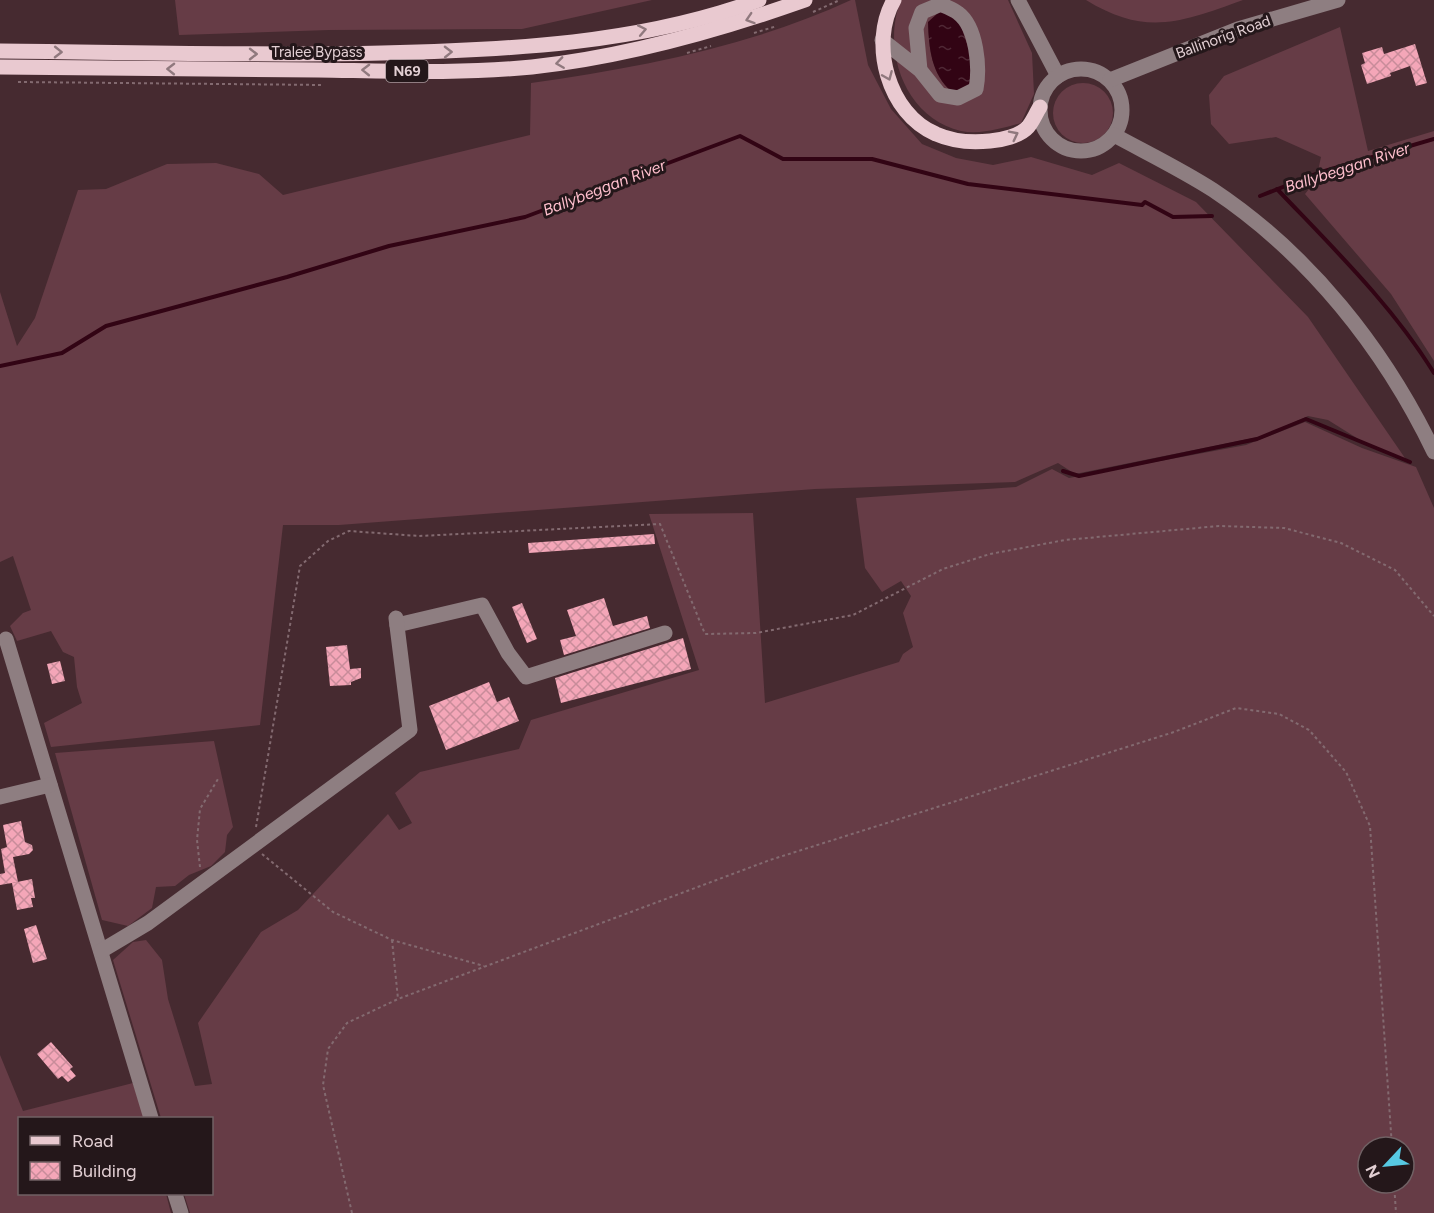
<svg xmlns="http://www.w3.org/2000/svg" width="1434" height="1213" font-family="Figtree,sans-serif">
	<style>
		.grass { fill: #663c46; fill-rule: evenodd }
		.water { fill: url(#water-ripples) }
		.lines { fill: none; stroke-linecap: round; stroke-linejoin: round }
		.stream { stroke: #320414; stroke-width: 4 }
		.building { fill: url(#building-cross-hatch) }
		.path { stroke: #836a70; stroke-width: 2; stroke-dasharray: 3 3; stroke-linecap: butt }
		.minor { stroke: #8e7e81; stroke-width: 15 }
		.major { stroke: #e9c9d0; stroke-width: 15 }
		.oneway { stroke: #90797e }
		.labels { text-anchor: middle; stroke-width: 6; stroke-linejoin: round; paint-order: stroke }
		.shield { fill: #24171a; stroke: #a9989c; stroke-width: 1.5 }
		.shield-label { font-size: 14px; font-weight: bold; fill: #e2cfd3 }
		.street-label { font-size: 15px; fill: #e2cfd3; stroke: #24171a }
		.water-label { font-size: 16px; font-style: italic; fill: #ffbfcd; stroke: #24171a }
	</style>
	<defs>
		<pattern id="water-ripples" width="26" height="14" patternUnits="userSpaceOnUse" patternTransform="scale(1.5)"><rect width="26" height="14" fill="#320414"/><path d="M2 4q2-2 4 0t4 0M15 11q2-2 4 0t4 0" fill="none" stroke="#4f2835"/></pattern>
		<pattern id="building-cross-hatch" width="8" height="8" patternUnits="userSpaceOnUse" patternTransform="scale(1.5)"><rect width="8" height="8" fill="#f4a6b8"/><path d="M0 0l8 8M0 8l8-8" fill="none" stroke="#c88c9a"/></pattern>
	</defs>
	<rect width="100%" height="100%" fill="#462a30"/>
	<g class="grass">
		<path d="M175,0h477l-130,29 -193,1 -150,5z"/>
		<path d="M851,0h4l13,65 23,44 31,35 34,14 37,7 38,-8 61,18 27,-12 77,39 112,115 99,144 -39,-16 -40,-25 -20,-4 -45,20 -188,38 -17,-11 -43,19 -200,7 -476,36h-56l-23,200 -209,22 -7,-24 38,-20 -5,-16 -3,-30 -11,-5 -12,-21 -34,10 -7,-15 13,-13 8,-3 -18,-54 -13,6v-270l17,54 18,-28 43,-128 28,-1 61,-25 49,-1 43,11 24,21 247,-60 1,-52c110,-16 218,-36 320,-83z"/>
		<path d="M901,0h107l24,53 2,41 -13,29c-18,5 -40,12 -60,8 -56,-13 -80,-81 -60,-131zM928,23l24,69c-20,-18 -23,-43 -24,-69z"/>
		<path d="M1086,0h157c-61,22 -97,37 -157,0z"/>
		<path d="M1340,27l28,124 66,-20v230l-43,-67 -86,-100 11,-14 5,-23 -45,-20 -47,7 -18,-20 -2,-29 15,-19z"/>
		<circle cx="1083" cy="113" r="30"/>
		<path d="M1305,422l57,26 54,19 18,41v705h-1244l-6,-19h28v-76h-51l-48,-158 20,-18 13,-2 16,20 6,39 27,87 17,-2 -14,-61 63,-91 37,-22 90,-96 11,16 13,-7 -17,-30 25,-21 99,-23 12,-29 168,-50 -50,-156 104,-1 12,190 134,-41 4,-8 10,-7 -10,-34 8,-17 -10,-15 -19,11 -17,-24 -9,-70 160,-11 36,-18 17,9 177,-33zM1368,1147h36v36h-36z"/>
		<path d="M214,741l19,86 -6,8 -2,17 -14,14 -22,9 -14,11 -19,1 -4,21 -24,18 -26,-6 -47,-167z"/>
		<path d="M0,1055l23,56 110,-28 11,35h-124v76h146l5,19h-171z"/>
	</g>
	<path class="water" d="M939,12l11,1 10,10 17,51 -11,14 -14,4c-21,-18 -23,-43 -24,-70z"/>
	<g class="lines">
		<g class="stream">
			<path d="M1277,189c55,58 115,116 157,184"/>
			<path d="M1260,196l58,-23 116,-34"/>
			<path d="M0,366l62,-13 44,-27 181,-49 102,-31 136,-29 215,-81 43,23h89l96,25 174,21 3,-3 28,15 39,-1"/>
			<path d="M1063,471l16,5 178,-37 49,-20 104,43"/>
		</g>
	</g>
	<g class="building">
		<path d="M1415,44l12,39 -11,3 -6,-20 -20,7 1,3 -24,8 -6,-19 4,-2 -3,-10 20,-6 2,7z"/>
		<path d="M654,534l1,10 -126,9 -1,-10z"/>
		<path d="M604,598l9,28 34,-10 3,12 -86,27 -4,-15 16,-4 -9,-26z"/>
		<path d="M522,603l15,36 -10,4 -15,-36z"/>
		<path d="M683,638l8,31 -130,34 -6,-25z"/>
		<path d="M347,645l3,24 11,-1v10l-10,4v3l-21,1 -4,-39z"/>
		<path d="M60,661l5,20 -13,3 -5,-20z"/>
		<path d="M489,682l8,20 12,-5 10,24 -73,29 -17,-44z"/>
		<path d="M21,821l4,21 7,3 1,5 -4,4 -16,3 5,25 -18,3v-11l5,-1 -4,-24 6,-2 -4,-22z"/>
		<path d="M32,879l3,19h-4l2,9 -16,3 -5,-27z"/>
		<path d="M36,925l11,34 -14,4 -9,-34z"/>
		<path d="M51,1042l22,25 -3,2 6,7 -8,6 -6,-6 -4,3 -21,-25z"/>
	</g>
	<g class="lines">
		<g class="path">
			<path d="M813,12l27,-12"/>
			<path d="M754,33l23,-7"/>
			<path d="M687,53l24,-7"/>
			<path d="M18,82l306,3"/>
			<path d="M256,827l44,-261 28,-25 21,-10 70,5 241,-12 45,110 51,-1 97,-18 90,-46 47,-15 75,-14 154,-14 65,2 57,15 54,27 39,46"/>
			<path d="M262,854l71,58 59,28 92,26"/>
			<path d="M200,867l-3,-27 3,-31 18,-30"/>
			<path d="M392,940l6,59"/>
			<path d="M1394,1183l2,30"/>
			<path d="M352,1213l-29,-128 5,-36 19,-26 51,-24 372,-139 404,-128 62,-24 43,6 30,16 37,42 24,54 22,321"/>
		</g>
		<g class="minor">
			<path d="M1018,0l40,76"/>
			<path d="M882,40l38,30 20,25 18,3 18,-9c4,-21 1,-62 -18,-76 -5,-4 -12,-6 -17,-9l-19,8 -6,16 4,42"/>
			<circle cx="1081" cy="110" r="41"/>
			<path d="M1110,80l128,-51 100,-29"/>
			<path d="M1114,135c33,18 68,35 99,55 96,64 171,158 221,262"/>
			<path d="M397,625l85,-20 26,48 18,24 139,-44"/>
			<path d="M6,639l145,479"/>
			<path d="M0,797l50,-12"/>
			<path d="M101,951l47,-28 262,-193 -14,-112"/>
			<path d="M175,1194l6,19"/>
		</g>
		<g class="major">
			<path d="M894,0c-25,43 -6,114 42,134 18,8 35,9 54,7 12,-1 30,-5 38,-14 5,-6 8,-14 12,-20"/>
			<path d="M0,51c127,1 255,5 382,2 127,-3 257,-9 377,-53"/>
			<path d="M0,67c106,1 212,2 318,3 71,1 143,4 214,-3 93,-10 185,-36 273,-67"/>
		</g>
	</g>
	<defs><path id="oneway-chevron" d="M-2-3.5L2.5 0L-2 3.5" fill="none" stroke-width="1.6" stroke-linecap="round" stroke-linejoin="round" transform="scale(1.5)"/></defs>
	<g class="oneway">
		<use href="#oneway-chevron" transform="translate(750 19) rotate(162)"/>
		<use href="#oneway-chevron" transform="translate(642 30) rotate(-11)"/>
		<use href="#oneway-chevron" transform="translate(58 52) rotate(1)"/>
		<use href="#oneway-chevron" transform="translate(448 52) rotate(-1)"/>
		<use href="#oneway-chevron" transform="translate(253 54)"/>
		<use href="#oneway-chevron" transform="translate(560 63) rotate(172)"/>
		<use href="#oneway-chevron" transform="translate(171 69) rotate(-179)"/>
		<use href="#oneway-chevron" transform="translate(366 70) rotate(-179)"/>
		<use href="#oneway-chevron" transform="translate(888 76) rotate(67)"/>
		<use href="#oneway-chevron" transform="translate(1014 135) rotate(-27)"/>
	</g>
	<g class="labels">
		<rect class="shield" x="386" y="60" width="42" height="22" rx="4.5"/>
		<g class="shield-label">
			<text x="407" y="76">N69</text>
		</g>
		<g class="street-label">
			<text transform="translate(1223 37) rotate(-20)" y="5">Ballinorig Road</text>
			<text x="317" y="57">Tralee Bypass</text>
		</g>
		<g class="water-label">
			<text transform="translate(1347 167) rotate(-18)" y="6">Ballybeggan River</text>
			<text transform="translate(604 187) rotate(-21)" y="6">Ballybeggan River</text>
		</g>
	</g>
	<rect x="18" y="1117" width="195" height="78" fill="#24171a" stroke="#706164" stroke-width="1.5"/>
	<rect x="30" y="1136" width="30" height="9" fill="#e9c9d0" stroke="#706164" stroke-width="1.5"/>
	<text x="72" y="1147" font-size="18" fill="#e2cfd3">Road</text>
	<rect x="30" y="1162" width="30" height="18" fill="url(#building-cross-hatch)" stroke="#706164" stroke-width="1.5"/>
	<text x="72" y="1177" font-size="18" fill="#e2cfd3">Building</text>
	<g transform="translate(1386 1165) rotate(244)"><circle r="28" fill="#24171a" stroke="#706164" stroke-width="1.5"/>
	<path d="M0-4.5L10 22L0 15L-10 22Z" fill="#57c9e2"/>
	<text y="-9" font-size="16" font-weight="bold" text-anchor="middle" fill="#e2cfd3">N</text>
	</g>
</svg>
